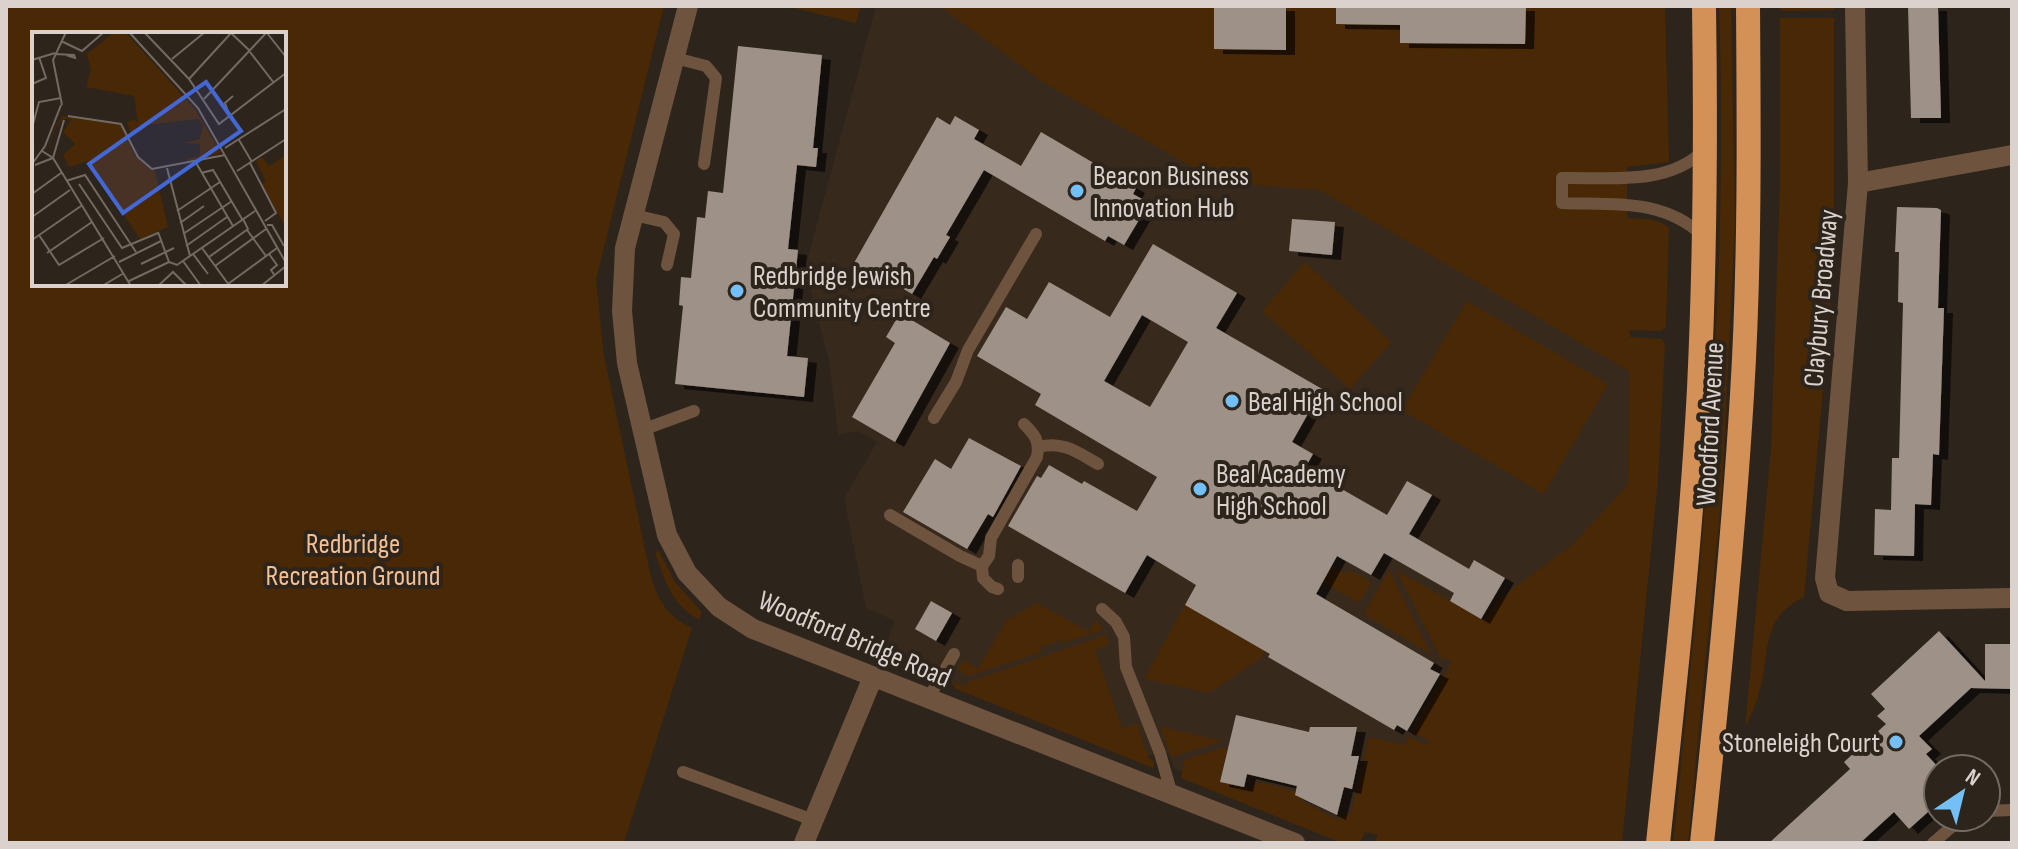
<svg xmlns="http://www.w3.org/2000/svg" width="2018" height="849" font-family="'Sofia Sans Condensed',sans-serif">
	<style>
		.built { fill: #38291d }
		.green { fill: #492806; fill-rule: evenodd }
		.building { fill: #9e9288; fill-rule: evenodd; filter: url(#shadow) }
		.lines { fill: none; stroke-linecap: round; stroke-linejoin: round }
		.lane { stroke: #6e543e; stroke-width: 12 }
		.street { stroke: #6e543e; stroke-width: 20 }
		.highway { stroke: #d39158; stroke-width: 24 }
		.poi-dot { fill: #74c0f6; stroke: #2d241c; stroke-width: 3 }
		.labels { text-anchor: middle; stroke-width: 8; stroke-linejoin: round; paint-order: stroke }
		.poi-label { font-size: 28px; fill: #d9d2cd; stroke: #2d241c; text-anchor: start }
		.street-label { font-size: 28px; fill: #d9d2cd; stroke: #2d241c }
		.park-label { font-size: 28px; fill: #f3bf94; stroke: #2d241c }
		.inset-road { fill: none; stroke: #726a63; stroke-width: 2 }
		.view { fill: #4368d6; fill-opacity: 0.15; stroke: #4368d6; stroke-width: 4 }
		.inset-edge { fill: none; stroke: #d9d2cd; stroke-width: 4 }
	</style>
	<defs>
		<filter id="shadow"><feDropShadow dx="9" dy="5" stdDeviation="0" flood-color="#0009"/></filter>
	</defs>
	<rect width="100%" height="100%" fill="#2d241c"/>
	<path class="built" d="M876,6h747l7,331 -2,148 -250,350 -77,-16 -120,-41 2,-6 -9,-4 -6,-16 -20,4 -1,2 -196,-77 2,-4 -19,-11 -5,7 -47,-20 13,-32 -29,-13 -22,-110 33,-56 -19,-11 -20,4 -9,-74 -24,-93z"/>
	<g class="green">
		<path d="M6,6h658l-68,274 8,76 47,221c8,25 17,40 41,51l-68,215h-618zM34,34h250v250h-250z"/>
		<path d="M785,6h76l-5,17z"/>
		<path d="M940,6h725l4,156 -42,5v51c14,1 32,0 42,10l-3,99 -5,4 -31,-1v7l31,2 4,5 -7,136 -36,363h-247l3,-9 -13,-2 -5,11h-18l-161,-65 3,-18 39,-12 4,2 -7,32 31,6 2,-7 43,10 -1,4 7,3 -1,3 37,19 4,-7 9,1 18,-77 35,8 5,-8 18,8 2,-5 -18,-8 41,-70 -7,-5 -3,3 -46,-90 87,50 16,-21 73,-54 56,-60 1,-114 -309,-181 -101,-8 -176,-100z"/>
		<path d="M1719,6h12l4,216 -13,269 -34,352h-15c29,-278 56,-557 46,-837z"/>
		<path d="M1779,6h55v4l-54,1z"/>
		<path d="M1780,18h54v254l-30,325c-45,22 -33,56 -45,96 -3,12 -9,24 -14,35l26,-279 9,-266z"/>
		<path d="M1305,262l86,80 -41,47 -88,-78z"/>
		<path d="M1467,301l141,83 -64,110 -142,-84z"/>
		<path d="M659,551l16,31 26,29 -1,9c-28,-14 -35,-39 -45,-68z"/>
		<path d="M1321,560l26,14 3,-4 21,12 -12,21 -37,-21z"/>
		<path d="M1389,570l42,84 -67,-40z"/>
		<path d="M1037,603l52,29 7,-13 7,11 -40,13 -2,-3 -21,7 1,5 -73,24 -10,-6 6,-10 14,9 28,-48z"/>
		<path d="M1185,605l80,46 -4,7 -52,35 -65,-14z"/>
		<path d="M1106,635l3,9 -14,6 27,78 15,-4 12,35 5,2 -1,7 -197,-79 -5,-8 15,6 2,-5z"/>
		<path d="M1161,727l62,14 -52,16z"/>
	</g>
	<g class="building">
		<path d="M1214,6h72v44l-72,-1z"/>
		<path d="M1336,6h190l-1,38 -125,-1v-18l-64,-1z"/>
		<path d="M1908,6h30l3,112h-30z"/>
		<path d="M738,46l84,9 -9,93h5l-2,19 -19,-2 -9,84 10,1 -11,106 21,2 -4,39 -129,-13 8,-78 -4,-1 2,-28 10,1 6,-61 8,1 3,-27 15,2z"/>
		<path d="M955,116l24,14 -5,9 47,27 20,-34 95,56 -3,6 16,9 -25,42 -16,-9 -3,5 -121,-71 -38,65 4,2 -13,22 -3,-2 -22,37 -37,-22 -6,9 -19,-11 87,-153 13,8z"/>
		<path d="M1897,207l40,1 4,2 -3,98h6l-5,147 -6,-1 -2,51 -16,-1 -1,52 -40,-1 1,-46 16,1 1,-52h7l4,-155 -5,-1 1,-50h-4z"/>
		<path d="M1292,219l43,3 -3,33 -43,-4z"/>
		<path d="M1153,244l84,49 -21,35 106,61 -30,53 21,12 -8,14 82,47 20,-34 25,14 -23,39 60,35 5,-9 31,18 -24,41 -31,-18 4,-8 -70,-40 -13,22 -34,-19 -21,38 118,69 -4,6 10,5 -33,57 -10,-6 -3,5 -126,-73 2,-3 -85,-49 11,-20 -49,-30 -22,38 -117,-67 29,-50 4,2 8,-13 33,19 2,-3 53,30 20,-34 -122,-72 6,-11 -64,-38 29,-49 21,12 22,-37 61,35zM1142,315l46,27 -38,65 -46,-26z"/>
		<path d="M900,313l50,30 -55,99 -43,-25 43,-74 -9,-6z"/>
		<path d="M969,438l52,28 -28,51 -5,-3 -21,35 -64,-37 32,-53 16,10z"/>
		<path d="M931,601l21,12 -16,28 -21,-12z"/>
		<path d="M1939,631l46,50v-37h27v45l-41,-1 -52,48 13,13 -6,5 12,13v36l-29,26 -15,-17 -34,31h-91l81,-74 -6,-7 42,-38 -9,-8 8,-7 -14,-15z"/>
		<path d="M1236,715l73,17 1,-5h47l-6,29h8l-7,33 -8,-2 -7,28 -42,-20 2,-9 -50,-12 -3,13 -24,-5z"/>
	</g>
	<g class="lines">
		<g class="lane">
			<path d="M675,58l31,8 10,12 -12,86"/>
			<path d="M634,215l30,7 10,12 -7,31"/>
			<path d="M1702,235c-40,-37 -89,-30 -140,-32v-25c48,-1 105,8 141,-27"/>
			<path d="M934,418l22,-36 12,-32 68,-116"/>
			<path d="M642,430l52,-19"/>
			<path d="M1039,447c24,-6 38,5 59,17"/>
			<path d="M890,515l70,41 22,10"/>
			<path d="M1018,565v12"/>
			<path d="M998,589l-6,-2 -9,-9 -1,-12 7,-10 2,-18 46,-81c3,-16 -2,-22 -13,-33"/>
			<path d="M1102,609l14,13 8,15 2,30 34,86 12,42"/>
			<path d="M928,699l26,-45"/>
			<path d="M683,772l130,48"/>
			<path d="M1986,811l26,-1"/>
			<path d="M1933,843l30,-26"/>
		</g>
		<g class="street">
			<path d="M688,6l-63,242 -3,63 5,52 40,172 20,38 32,34 34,22 542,214"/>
			<path d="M1855,6l3,177 -33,395 4,15 18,8 165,-3"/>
			<path d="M1858,183l154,-28"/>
			<path d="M804,843l69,-166"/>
		</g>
		<g class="highway">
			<path d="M1658,843c16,-151 33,-302 41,-454 6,-128 7,-255 5,-383"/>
			<path d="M1702,843c16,-149 31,-298 40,-448 8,-130 7,-259 6,-389"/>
		</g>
	</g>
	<g class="poi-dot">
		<circle cx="1077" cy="191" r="8"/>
		<circle cx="737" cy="291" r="8"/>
		<circle cx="1232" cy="401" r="8"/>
		<circle cx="1200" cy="489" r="8"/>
		<circle cx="1896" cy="742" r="8"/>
	</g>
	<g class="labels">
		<g class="poi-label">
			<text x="1093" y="185">Beacon Business<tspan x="1093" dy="32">Innovation Hub</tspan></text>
			<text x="753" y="285">Redbridge Jewish<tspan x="753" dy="32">Community Centre</tspan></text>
			<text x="1248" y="411">Beal High School</text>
			<text x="1216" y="483">Beal Academy<tspan x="1216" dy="32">High School</tspan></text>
			<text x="1880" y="752" text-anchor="end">Stoneleigh Court</text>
		</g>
		<g class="street-label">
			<text transform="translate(1820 298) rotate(-85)" y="10">Claybury Broadway</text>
			<text transform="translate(1709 424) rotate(-87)" y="10">Woodford Avenue</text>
			<text transform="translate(855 638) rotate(23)" y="10">Woodford Bridge Road</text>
		</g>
		<g class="park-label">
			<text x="353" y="553">Redbridge<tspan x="353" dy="32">Recreation Ground</tspan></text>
		</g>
	</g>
	<g transform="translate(32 32)">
		<rect width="254" height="254" fill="#2d241c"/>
		<path d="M82,0h11l70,77 26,44 -32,8 -3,-2 14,-3v-12l-16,-1 16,-4 3,-13 -5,-7 -60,7 -7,8 -4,-12 8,-3 3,5 -4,-28 -48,-9 5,-17 -4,-16zM30,84l59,9 14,31 20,15 13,56 -28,12 -52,-78 -19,6 -6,-12 12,-11 -12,-12 9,-13h-9l-8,10 -7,23 5,-20zM254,123v73l-24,-44 4,-2 -10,-21 6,-4 7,9z" fill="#492806"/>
		<path class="inset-road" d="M97,0l69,76 88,155M112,0l45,47 30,45 67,-51M199,1l19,18M235,1l19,24M29,9l21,10 22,-19M218,20l24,31M23,22l19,1 1,3 -9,-3M140,27l33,-27M0,28l23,-7M157,47l43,-47M0,52l14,-6 -7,-21M172,67l63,-67M30,73l-9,-45 13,-28M36,84l53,8 17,33 14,12 73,-14M198,85l-5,-14 8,-7M0,96l7,-26 22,-4M207,108l13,22M193,116l61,-39M10,119l11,7 78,128M163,129l38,65M218,131l26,50 -11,8M0,132l13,-18 16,-41M3,133l18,-7 11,-38M135,136l23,88M205,139l49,-32M169,141l12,-3 29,49M34,149l19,-6 51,77M47,152l43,64 36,-15M0,162l29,-21M145,179l43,-29M0,185l38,-27M148,191l24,-17M235,193h5l12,21M215,198l19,26M126,200l11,30 8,3 78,-54M151,202l49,-33M7,203l20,30 45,-27M0,208l49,-34M154,214l41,-29M170,216l27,37M15,221l45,-31M161,222l15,20M237,222l8,11 -6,5 4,6M177,225l39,-28 -5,-10M151,229l18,25M87,230l42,-21M109,232l33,-16M183,234l51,-37M97,249l40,-19M196,252l49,-36M32,254l51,-30M70,254l22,-13M126,254l15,-14 14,14M229,254l25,-20"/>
		<path class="view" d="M174,50l35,49 -118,82 -34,-49z"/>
		<rect width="254" height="254" class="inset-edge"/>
	</g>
	<rect width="2018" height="849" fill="none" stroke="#d9d2cd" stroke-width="16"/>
	<g transform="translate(1962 793) rotate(35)"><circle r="38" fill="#2d241c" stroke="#726a63" stroke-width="2"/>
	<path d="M0-6L14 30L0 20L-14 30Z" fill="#74c0f6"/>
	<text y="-12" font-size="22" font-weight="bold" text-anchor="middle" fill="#d9d2cd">N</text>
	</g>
</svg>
